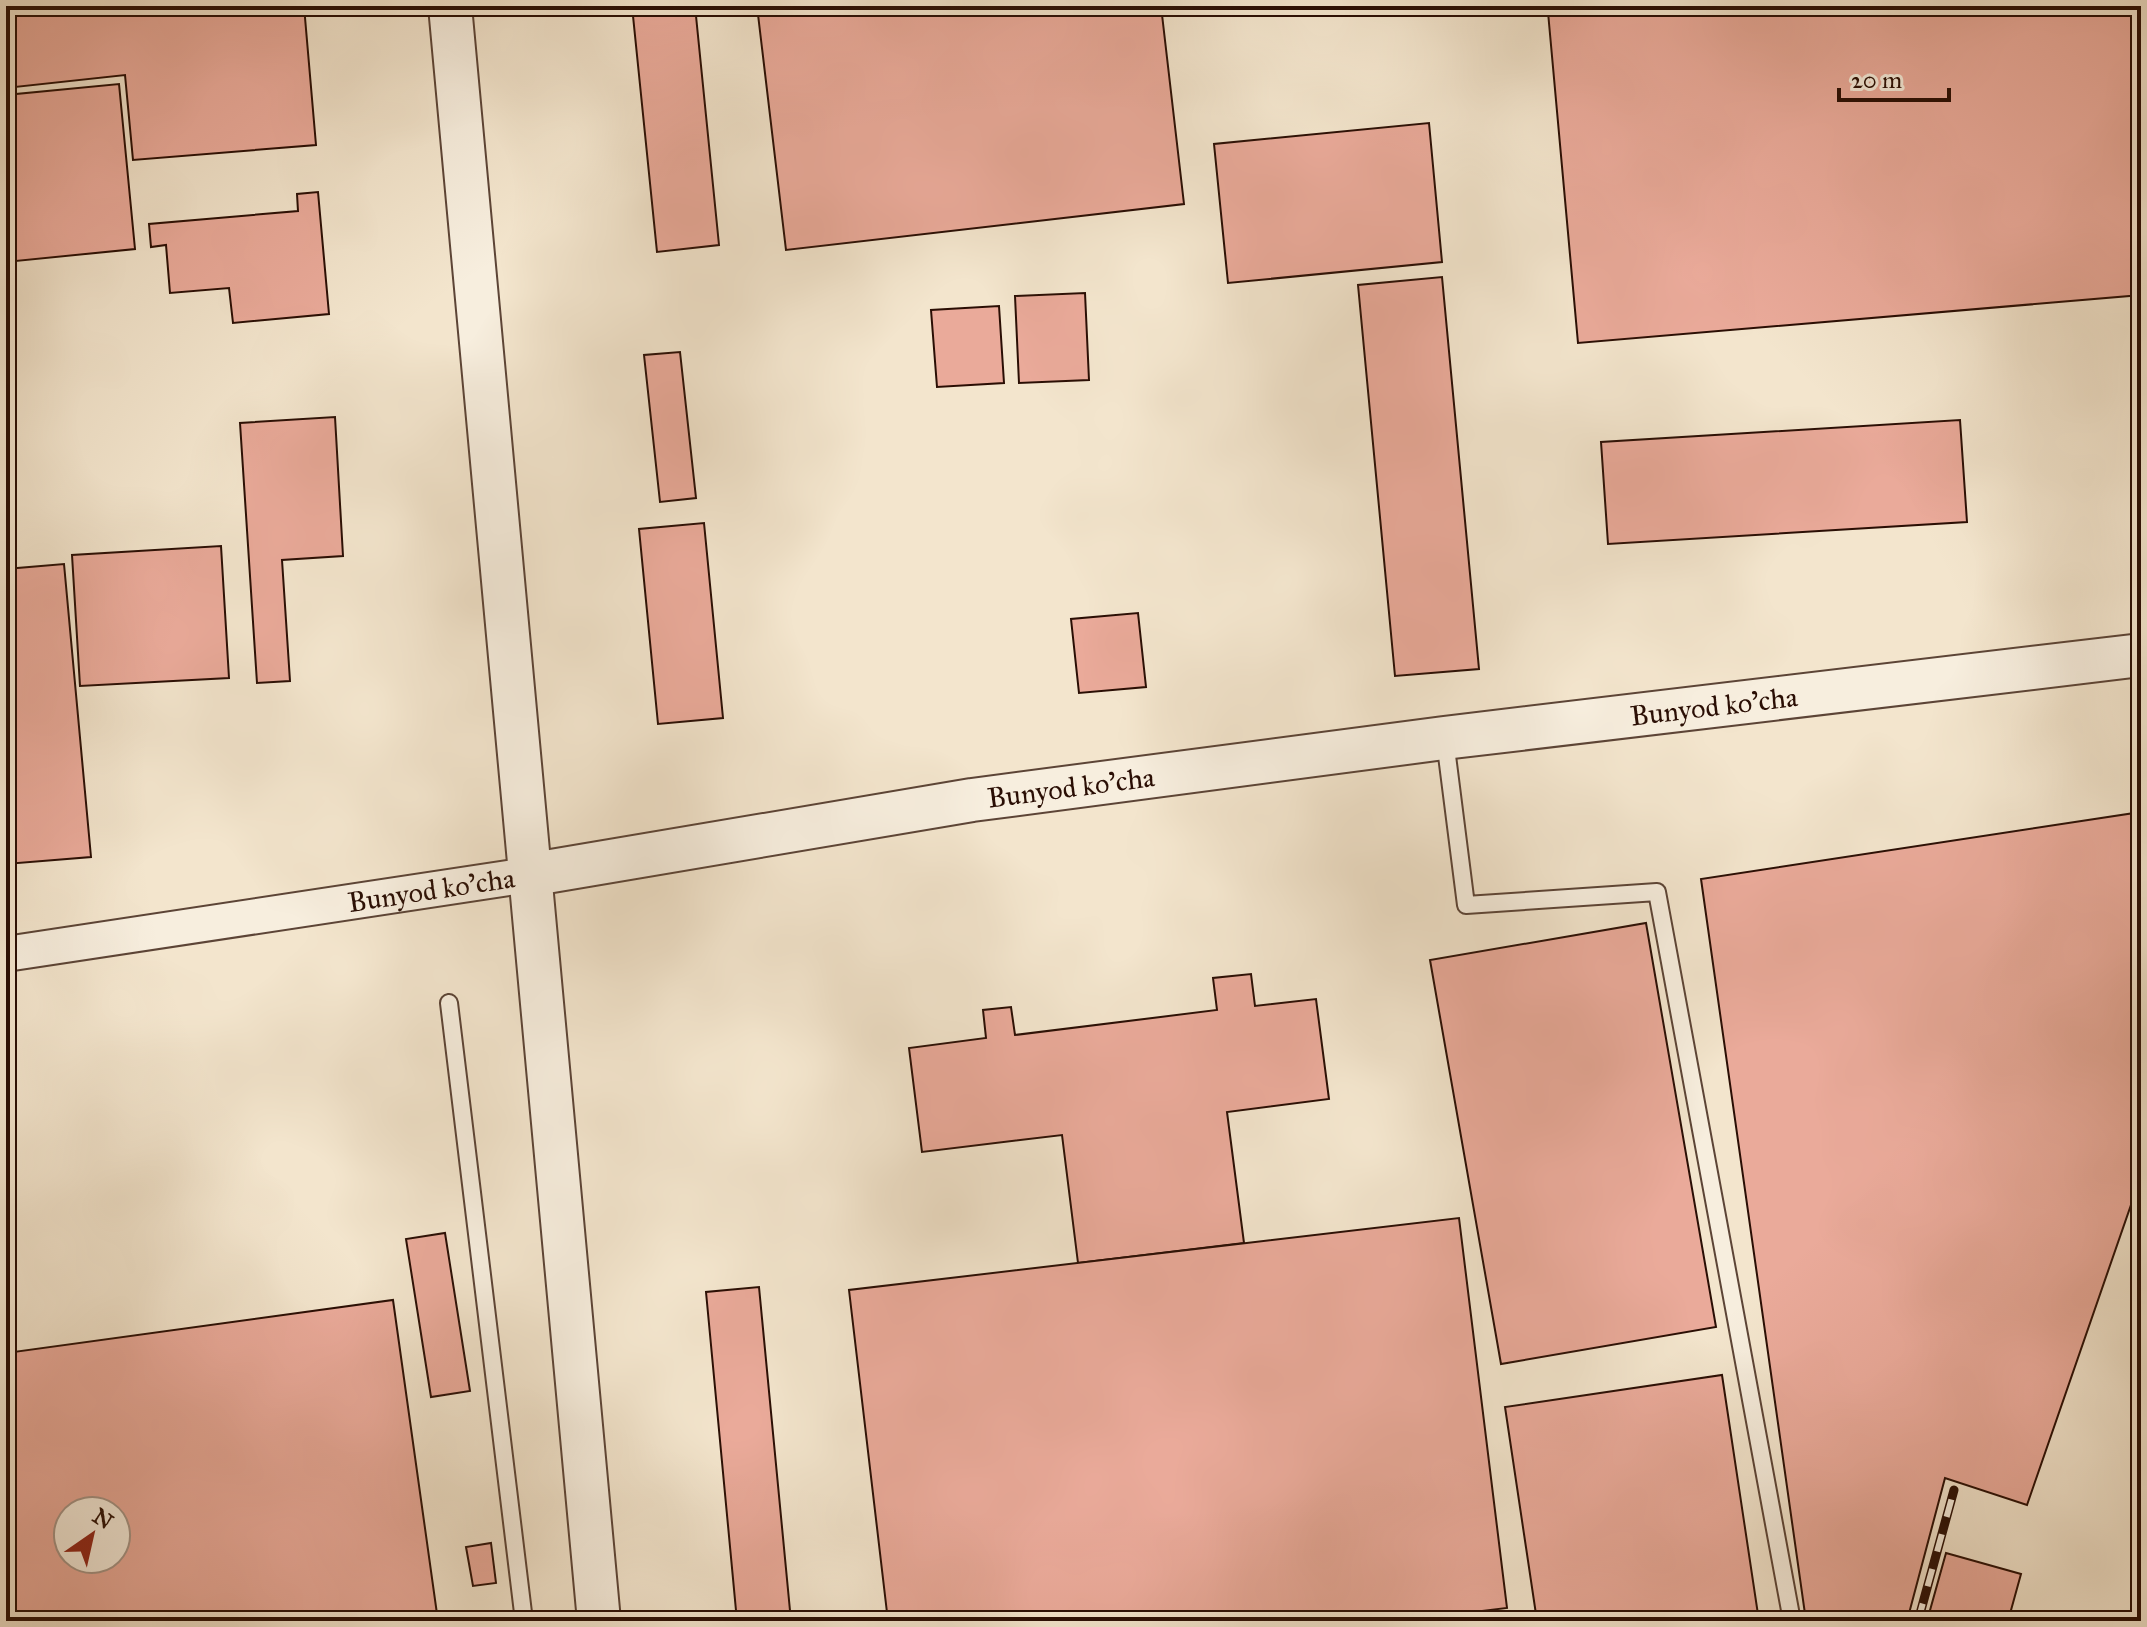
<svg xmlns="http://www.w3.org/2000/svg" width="2147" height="1627" font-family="'IM FELL Great Primer',serif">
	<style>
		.building { fill: #eaaa9a; stroke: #2a0e04; stroke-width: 2; fill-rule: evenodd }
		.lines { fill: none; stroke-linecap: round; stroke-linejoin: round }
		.service-casing { stroke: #5c4436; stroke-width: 20 }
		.minor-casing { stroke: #5c4436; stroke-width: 38 }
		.tertiary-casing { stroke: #5c4436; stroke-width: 46 }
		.service { stroke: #f7eede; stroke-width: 16 }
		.minor { stroke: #f7eede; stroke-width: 34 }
		.tertiary { stroke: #f7eede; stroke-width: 42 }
		.rail-casing { stroke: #2a0e04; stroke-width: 9 }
		.rail { stroke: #f7eede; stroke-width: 6; stroke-dasharray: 18; stroke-linecap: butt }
		.labels { text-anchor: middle; stroke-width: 8; stroke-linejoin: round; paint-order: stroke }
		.street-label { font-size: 28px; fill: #2a0e04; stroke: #f7eede }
	</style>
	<rect width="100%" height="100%" fill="#f3e5cd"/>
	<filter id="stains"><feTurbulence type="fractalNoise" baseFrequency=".0025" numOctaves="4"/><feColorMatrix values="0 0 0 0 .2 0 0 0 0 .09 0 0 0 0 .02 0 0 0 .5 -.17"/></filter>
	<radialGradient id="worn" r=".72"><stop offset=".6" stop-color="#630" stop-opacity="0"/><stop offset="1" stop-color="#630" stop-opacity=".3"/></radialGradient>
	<g class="building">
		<path d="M6,6h298l12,139 -183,15 -8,-85 -119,13z"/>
		<path d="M632,6h63l24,239 -62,7z"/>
		<path d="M757,6h404l23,198 -398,46z"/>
		<path d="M1623,6h518v289l-563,48 -30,-331z"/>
		<path d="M119,84l16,165 -129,13v-167z"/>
		<path d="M1429,123l13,139 -214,21 -14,-139z"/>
		<path d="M318,192l11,122 -96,9 -4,-35 -59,5 -4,-48 -15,2 -2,-23 149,-13 -1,-17z"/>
		<path d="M1442,277l37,392 -84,7 -37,-391z"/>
		<path d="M1085,293l4,87 -70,3 -4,-87z"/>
		<path d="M999,306l5,77 -67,4 -6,-77z"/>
		<path d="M680,352l16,146 -36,4 -16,-147z"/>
		<path d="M335,417l8,139 -61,4 8,121 -33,2 -17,-260z"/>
		<path d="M1960,420l7,102 -359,22 -7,-102z"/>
		<path d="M704,523l19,195 -65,6 -19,-195z"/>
		<path d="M221,546l8,132 -149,8 -8,-131z"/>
		<path d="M64,564l27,293 -85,7v-295z"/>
		<path d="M1138,613l8,74 -67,6 -8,-74z"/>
		<path d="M2141,812v364l-114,329 -82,-27 -38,143h-101l-105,-742z"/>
		<path d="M1646,923l70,404 -215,37 -71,-404z"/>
		<path d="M1251,974l4,32 61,-7 13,100 -102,13 17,131 -166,20 -16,-128 -140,17 -13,-104 77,-10 -3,-28 28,-3 4,28 202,-25 -4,-32z"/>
		<path d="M1459,1218l48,390 -108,13h-511l-39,-331z"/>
		<path d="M445,1233l25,158 -39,6 -25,-158z"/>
		<path d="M759,1287l32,334h-54l-31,-329z"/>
		<path d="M393,1300l45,321h-432v-268zM68,1511h48v48h-48z"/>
		<path d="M1722,1375l37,246h-222l-32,-214z"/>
		<path d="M491,1543l5,40 -23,3 -7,-39z"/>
		<path d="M1946,1553l75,21 -13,47h-81z"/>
	</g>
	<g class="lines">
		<defs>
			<g id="service">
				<path d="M1445,740l21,165 191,-13 135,729"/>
				<path d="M449,1003l75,618"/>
			</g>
			<g id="minor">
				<path id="s1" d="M6,954l522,-79"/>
			</g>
			<g id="tertiary">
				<path d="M450,6l149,1615"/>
				<path id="s2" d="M528,875l444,-75 472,-62 697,-83"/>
			</g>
		</defs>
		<use href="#service" class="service-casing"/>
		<use href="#minor" class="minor-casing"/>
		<use href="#tertiary" class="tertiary-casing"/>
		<use href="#service" class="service"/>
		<use href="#minor" class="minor"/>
		<use href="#tertiary" class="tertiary"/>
		<defs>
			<path id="rail" d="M1918,1621l36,-131"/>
		</defs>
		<use href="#rail" class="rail-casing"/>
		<use href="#rail" class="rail"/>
	</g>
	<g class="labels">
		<g class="street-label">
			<text dy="10" stroke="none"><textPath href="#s2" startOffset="1198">Bunyod ko'cha</textPath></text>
			<text dy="10" stroke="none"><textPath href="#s2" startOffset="550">Bunyod ko'cha</textPath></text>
			<text dy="10" stroke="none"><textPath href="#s1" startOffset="430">Bunyod ko'cha</textPath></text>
		</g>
	</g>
	<rect width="2147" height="1627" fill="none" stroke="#f3e5cd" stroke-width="32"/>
	<rect x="8" y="8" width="2131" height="1611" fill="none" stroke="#2a0e04" stroke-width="4"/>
	<rect x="16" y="16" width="2115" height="1595" fill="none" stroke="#2a0e04" stroke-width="2"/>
	<g transform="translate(92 1535) rotate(34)"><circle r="38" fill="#f7eede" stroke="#a59487" stroke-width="2"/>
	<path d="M0-6L14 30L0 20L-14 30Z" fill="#8f2418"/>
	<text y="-12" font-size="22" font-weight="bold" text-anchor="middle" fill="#2a0e04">N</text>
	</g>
	<path d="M1839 88v12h110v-12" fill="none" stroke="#2a0e04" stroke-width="4"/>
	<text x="1851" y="88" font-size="24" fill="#2a0e04" stroke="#f7eede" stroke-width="6" paint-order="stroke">20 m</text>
	<rect width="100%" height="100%" filter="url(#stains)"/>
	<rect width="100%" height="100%" fill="url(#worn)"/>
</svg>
